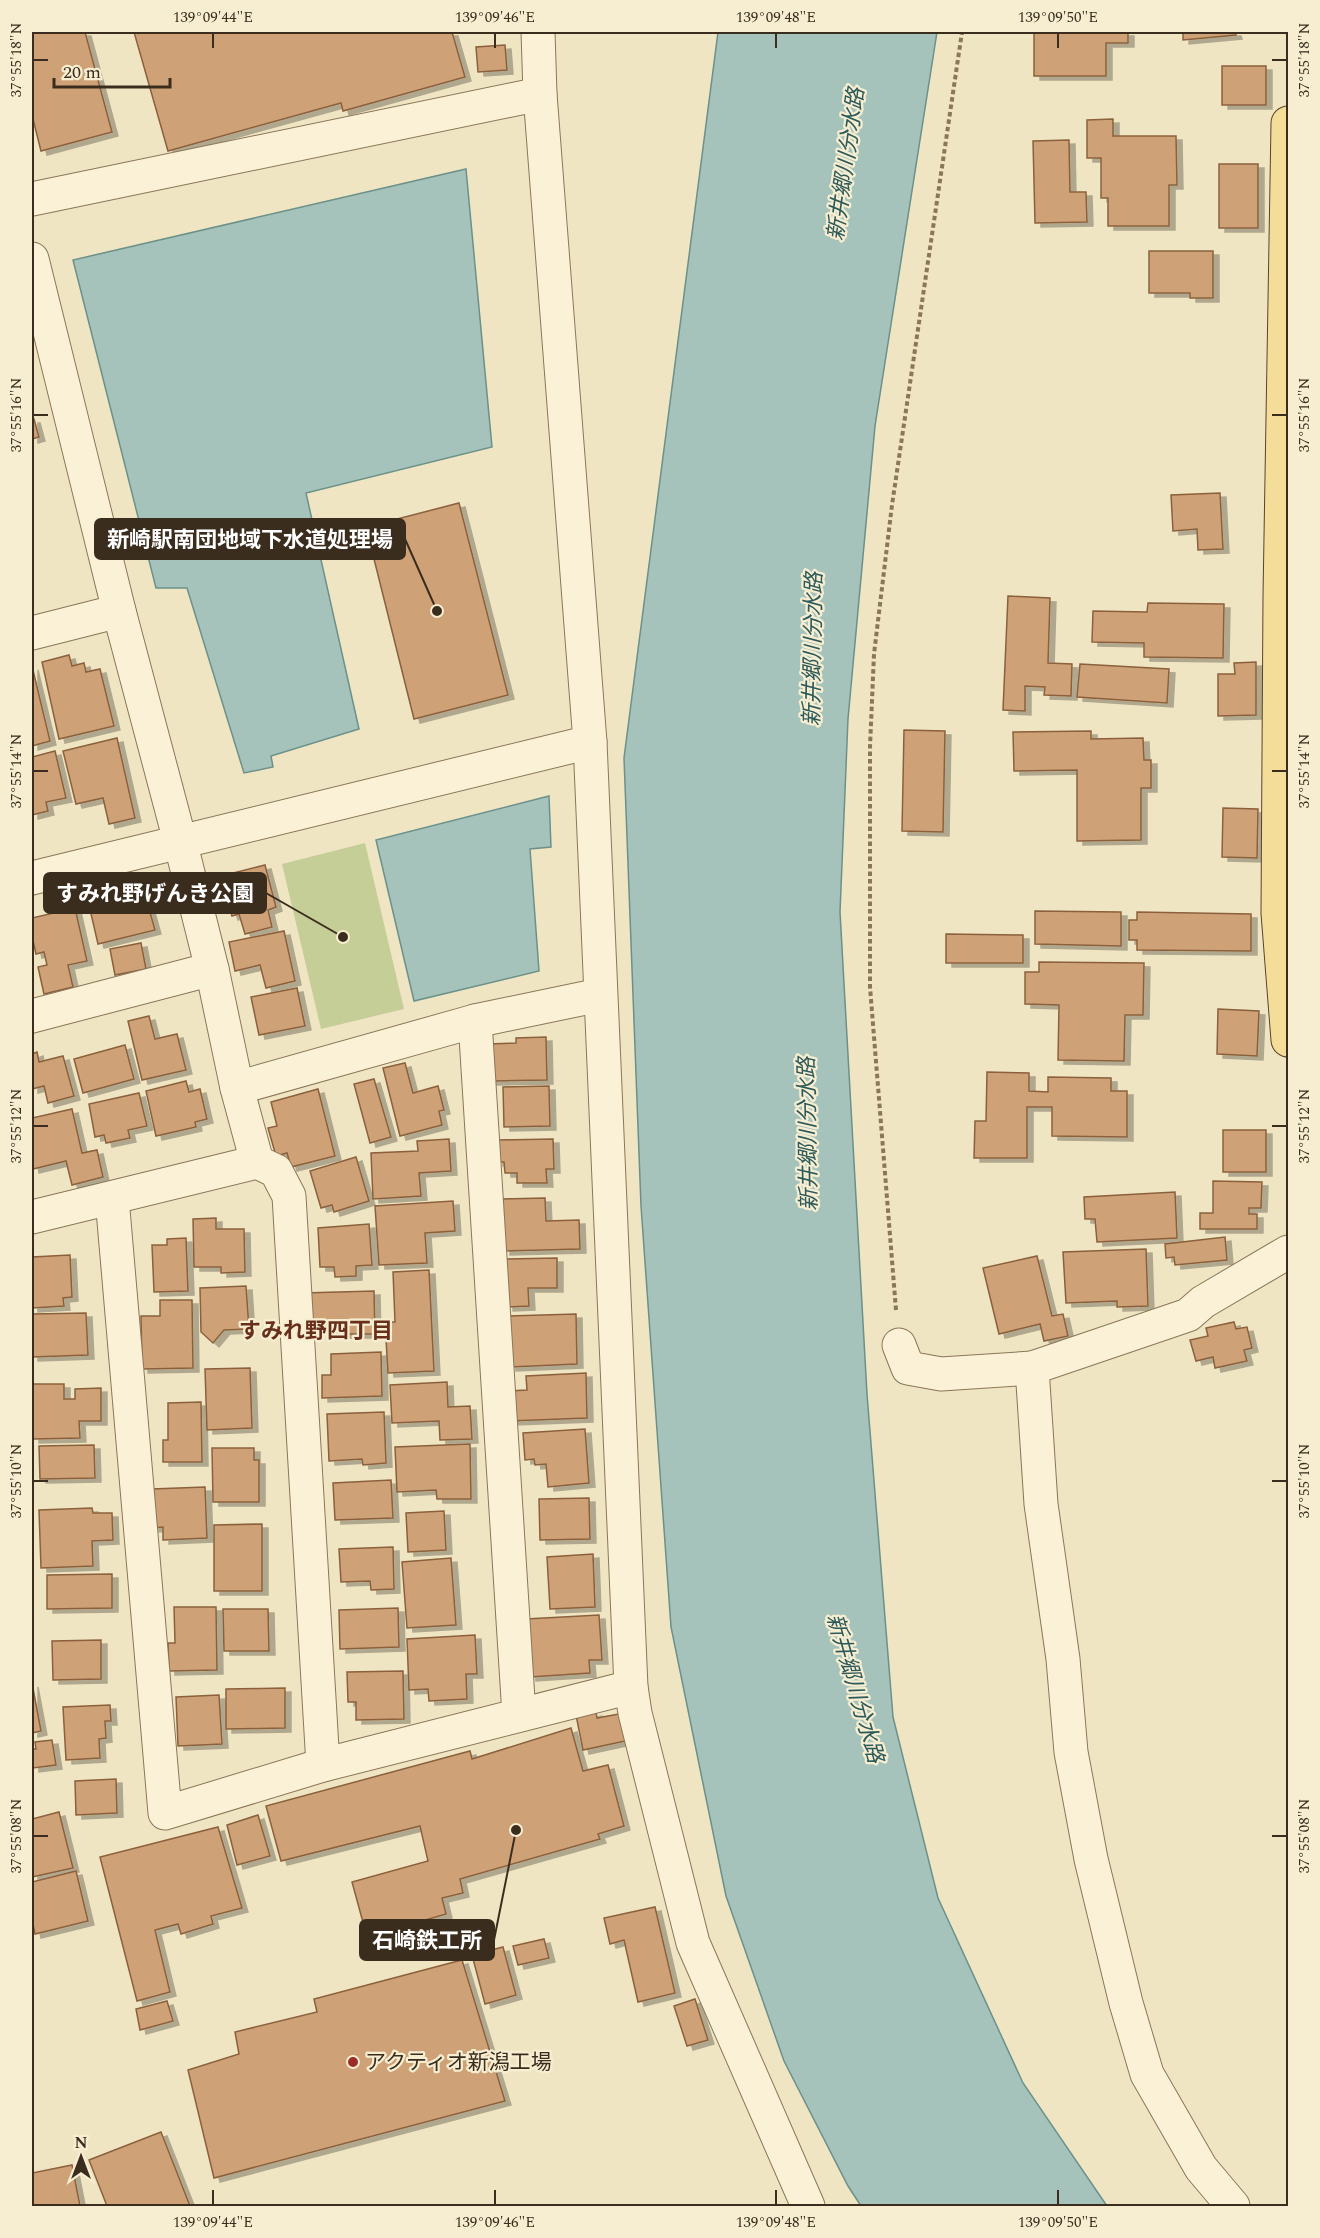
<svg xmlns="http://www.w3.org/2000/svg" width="1320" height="2238" font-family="Spectral,'Noto Sans JP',serif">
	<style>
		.green { fill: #c4ce96 }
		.water { fill: #a5c2bb; stroke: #6b918a; stroke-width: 1.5 }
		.building { fill: #cfa177; stroke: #8b613d; stroke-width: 1.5; filter: url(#shadow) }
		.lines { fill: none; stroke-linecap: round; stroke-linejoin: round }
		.minor-casing { stroke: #8b7658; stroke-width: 35 }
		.major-casing { stroke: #58442d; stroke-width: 35 }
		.path { stroke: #8b7658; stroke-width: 4; stroke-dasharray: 4.5 3; stroke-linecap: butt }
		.minor { stroke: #faf1d6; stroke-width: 33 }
		.major { stroke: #f4dd99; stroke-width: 33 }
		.ticks { fill: none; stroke: #3a2d1d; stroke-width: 2 }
		.poi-dot { fill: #9c2c26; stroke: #f7eed2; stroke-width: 2 }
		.labels { text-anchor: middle; stroke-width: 4.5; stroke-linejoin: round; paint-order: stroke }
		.poi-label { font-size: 21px; fill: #3a2d1d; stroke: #f7eed2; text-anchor: start }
		.water-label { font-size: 22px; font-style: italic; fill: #2c5a5a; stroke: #f7eed2 }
		.neighbourhood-label { font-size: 22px; font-weight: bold; fill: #68301b; stroke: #f7eed2 }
		.leader { fill: none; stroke: #3a2d1d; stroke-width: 2 }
		.callout-dot { fill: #3a2d1d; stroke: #f7eed2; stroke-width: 2 }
		.callout { fill: #3a2d1d; stroke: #3a2d1d; stroke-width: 2 }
		.callout-label { font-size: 22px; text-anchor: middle; font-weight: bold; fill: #fff }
		.neatline { fill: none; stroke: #3a2d1d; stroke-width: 2 }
		.ticks-label { font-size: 15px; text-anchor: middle; fill: #3a2d1d }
	</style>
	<defs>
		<filter id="shadow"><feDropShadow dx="6" dy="4" stdDeviation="0" flood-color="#0004"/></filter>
	</defs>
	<rect width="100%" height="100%" fill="#f0e5c2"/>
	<path class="green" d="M365,843l39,166 -83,20 -39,-165z"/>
	<g class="water">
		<path d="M718,32h219l-62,394 -27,293 -8,193 27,482 26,323 45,181 85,185 84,123h-246l-13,-20 -64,-125 -58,-165 -55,-269 -30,-421 -17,-448z"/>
		<path d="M466,169l26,278 -186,46 53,236 -88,27 2,11 -29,6 -57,-185h-31l-83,-328z"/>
		<path d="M549,796l2,51 -21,2 9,122 -125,30 -38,-161z"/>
	</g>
	<g class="building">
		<path d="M32,32h53l27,100 -71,19 -9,-36z"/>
		<path d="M134,32h318l13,45 -122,34 -2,-8 -173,48z"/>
		<path d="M1034,32h94v11h-22v33h-72z"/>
		<path d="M1183,32h52l1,3 -53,5z"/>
		<path d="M505,45l2,25 -29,2 -2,-25z"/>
		<rect x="1222" y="66" width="44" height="39"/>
		<path d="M1113,119v17h63l1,49h-8v41h-61v-28h-7v-40h-14v-38z"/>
		<path d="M1069,140l1,52h16l1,30 -52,1 -2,-82z"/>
		<rect x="1219" y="164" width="39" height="64"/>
		<path d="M1149,251h64v47h-23v-5h-41z"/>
		<path d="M32,419h2l5,18 -7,2z"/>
		<path d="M1220,493l3,56 -25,1 -1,-21 -24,2 -2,-36z"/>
		<path d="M459,503l49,192 -94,24 -48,-192z"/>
		<path d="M1008,596l42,2 -2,65 24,1 -1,32 -27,-1 1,-8 -20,-1v25l-22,-1z"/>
		<path d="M1148,603l76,1 -1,54 -79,-1v-14l-52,-1 1,-31 54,1z"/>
		<path d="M69,655l3,11 12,-3 2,9 14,-3 14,57 -55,13 -17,-77z"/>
		<path d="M1256,662v53l-38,1v-42h17l-1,-11z"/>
		<path d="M1080,664l89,5 -2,34 -90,-6z"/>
		<path d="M32,666l18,75 -18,5z"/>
		<path d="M904,730l41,1 -2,101 -41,-1z"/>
		<path d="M1091,731v8l52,-1 1,22h7v28h-10v52l-64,1v-71l-63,1 -1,-39z"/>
		<path d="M117,738l18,80 -26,6 -6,-26 -27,6 -13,-53z"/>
		<path d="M55,751l11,47 -20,4 2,9 -16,4v-58z"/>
		<path d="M1223,808l35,1 -1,49 -35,-1z"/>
		<path d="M265,865l11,42 -8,3 4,17 -27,7 -6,-20 -7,2 -11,-40z"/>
		<path d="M144,891l11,39 -57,14 -9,-39z"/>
		<path d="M75,908l12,53 -19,4 5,22 -29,7 -6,-27 9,-2 -3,-13 -8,2 -4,-18v-18z"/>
		<path d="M1035,911l86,1v34l-86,-2z"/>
		<path d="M1137,912l114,2v37l-114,-1v-10h-8v-20h8z"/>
		<path d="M284,931l11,50 -29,7 -6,-23 -25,6 -6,-29z"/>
		<path d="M946,934l77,1v28h-77z"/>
		<path d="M141,943l5,26 -31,6 -5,-26z"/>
		<path d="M1039,962l105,1 -1,52h-18l-1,46 -66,-1 1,-55 -34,-1v-32h14z"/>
		<path d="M297,988l8,38 -46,9 -8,-38z"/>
		<path d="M1218,1009l41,2 -2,45 -40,-2z"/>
		<path d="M149,1016l6,23 22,-5 9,36 -44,10 -14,-59z"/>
		<path d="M546,1037l1,43 -58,1 -1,-37 28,-1v-5z"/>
		<path d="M125,1045l9,34 -51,14 -9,-34z"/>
		<path d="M37,1052l2,10 24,-6 11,40 -26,7 -4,-17 -12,3v-35z"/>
		<path d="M405,1063l8,30 25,-7 6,24 -5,1 3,14 -42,11 -17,-68z"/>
		<path d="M987,1072l42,1v18l19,1v-15l63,1v13h16v46l-75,-1v-29h-25v51h-53l1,-37h11z"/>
		<path d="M374,1079l17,58 -21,6 -16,-59z"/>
		<path d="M186,1081l3,11 11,-3 7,30 -12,3 1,5 -40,9 -10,-45z"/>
		<path d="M549,1086l1,40 -46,1 -1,-40z"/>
		<path d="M318,1089l17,67 -44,11 -4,-14 -11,3 -8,-28 9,-2 -6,-24z"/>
		<path d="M139,1093l8,33 -19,4 2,8 -24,5 -2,-8 -9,2 -6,-33z"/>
		<path d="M72,1109l10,44 15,-3 6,27 -31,8 -6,-24 -33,8 -1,-7v-44z"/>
		<rect x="1223" y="1130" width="43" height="42"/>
		<path d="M449,1139l2,32 -32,2 2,23 -48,3 -2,-46 47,-2 -1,-10z"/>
		<path d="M553,1139l1,30h-8l1,14h-30v-10h-12l-1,-11h-7v-22z"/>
		<path d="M356,1157l13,44 -35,11 -2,-7 -11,3 -11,-37z"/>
		<path d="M1213,1181l49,1 -1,26h-12v6h8v15h-57v-16h13z"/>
		<path d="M1175,1192l2,46 -80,4 -2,-23h-10l-1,-22z"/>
		<path d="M545,1198l1,23 33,-1 1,29 -76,2 -1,-52z"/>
		<path d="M453,1201l2,30 -30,2 2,30 -48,2 -4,-59z"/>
		<path d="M216,1218v11h28l1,43 -24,1v-6h-27l-1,-48z"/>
		<path d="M369,1224l3,41 -16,1v10l-21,1 -1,-10h-14l-2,-39z"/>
		<path d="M1225,1237l2,23 -52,5 -1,-8 -8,1 -1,-14z"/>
		<path d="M186,1238l2,53 -34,1 -2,-47h15v-6z"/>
		<path d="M1146,1249l2,57 -31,1v-6l-51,2 -3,-51z"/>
		<path d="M70,1255l2,42 -9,1 1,8 -32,2v-51z"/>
		<path d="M1037,1256l15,60 11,-2 5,22 -24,5 -4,-17 -41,10 -16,-66z"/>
		<path d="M557,1258v30h-29l1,18 -22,1 -1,-48z"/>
		<path d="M429,1270l5,101 -46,2 -3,-51h10l-2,-50z"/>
		<path d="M246,1286l3,43 -25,1 -11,13 -12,-11 -1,-44z"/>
		<path d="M374,1291l1,43h-41v-10h-23l-8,-31z"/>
		<path d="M160,1300h32l1,68 -51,1 -1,-53h19z"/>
		<path d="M86,1313l2,42 -56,2v-43z"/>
		<path d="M576,1314l1,50 -67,3 -2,-51z"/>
		<path d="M1234,1322l2,7 11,-2 5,21 -8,2 3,11 -32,7 -2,-11 -17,4 -6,-21 18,-4 -2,-8z"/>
		<path d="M381,1352l1,44 -60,2v-23h9v-21z"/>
		<path d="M250,1368l2,60 -45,2 -2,-61z"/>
		<path d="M586,1373l1,45 -78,3 -1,-30 19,-1 -1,-14z"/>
		<path d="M447,1382l1,25 22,-1 2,33 -32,1 -1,-19 -47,2 -2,-38z"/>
		<path d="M33,1384h31v15h11v-10l26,-1v33h-22l1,17 -47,1z"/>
		<path d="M201,1402l1,60h-39v-22h5v-37z"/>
		<path d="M384,1412l2,51 -23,2 -1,-6 -33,2 -2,-47z"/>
		<path d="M585,1429l4,54 -41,4 -2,-23 -11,1 -1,-6 -9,1 -2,-27z"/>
		<path d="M470,1444l1,55h-34l-1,-9 -39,2 -2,-45z"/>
		<path d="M94,1445l1,33 -55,1 -1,-33z"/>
		<path d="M212,1448h42v12h5v42h-46z"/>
		<path d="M391,1480l2,38 -58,2 -2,-37z"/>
		<path d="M205,1487l2,51 -44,2v-13l-10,1 -1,-39z"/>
		<path d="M589,1498l1,41 -50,1 -1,-41z"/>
		<path d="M92,1508l1,5h19l1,27 -21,1 1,25 -52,2 -2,-58z"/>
		<path d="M444,1511l2,39 -38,2 -2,-39z"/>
		<path d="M262,1524v67h-48v-66z"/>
		<path d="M393,1547l1,42 -23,1 -1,-9 -29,1 -2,-33z"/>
		<path d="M593,1554l2,53 -45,2 -3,-52z"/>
		<path d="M451,1558l5,67 -49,3 -5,-66z"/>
		<path d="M112,1574v34l-65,1v-34z"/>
		<path d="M174,1607h42l1,63 -48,1 -1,-28h7z"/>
		<path d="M398,1608l1,39 -59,2 -1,-39z"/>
		<path d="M223,1609h45l1,42h-45z"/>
		<path d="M599,1615l3,45h-13l1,13 -60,4 -4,-58z"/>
		<path d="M475,1635l2,39h-11l1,25 -38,2 -1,-12 -19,1 -2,-51z"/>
		<path d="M101,1640v39l-48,1 -1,-39z"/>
		<path d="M403,1671l1,48 -48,1v-18h-8l-1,-30z"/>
		<path d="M32,1683l9,48 -9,2z"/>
		<path d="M285,1688v40l-59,1v-40z"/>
		<path d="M219,1695l3,49 -44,2 -2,-49z"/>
		<path d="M110,1705l1,16h-6l1,17 -7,1 1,19 -34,2 -3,-53z"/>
		<path d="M596,1712l1,6 27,-5 6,27 -47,10 -7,-35z"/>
		<path d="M571,1728l12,43 25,-6 16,61 -26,8 2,5 -140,40 3,14 -21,5 4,16 -79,23 -15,-55 76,-21 -8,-35 -139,35 -15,-55 204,-55 2,8z"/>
		<path d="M52,1740l4,25 -23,3 -1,-19h4l-1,-7z"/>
		<path d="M116,1779l1,34 -41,2 -1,-34z"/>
		<path d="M59,1812l14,56 -41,9v-58z"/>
		<path d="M258,1815l12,41 -33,9 -10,-40z"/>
		<path d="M218,1827l24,81 -31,8 2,8 -32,10 -3,-10 -23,6 15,62 -33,9 -37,-144z"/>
		<path d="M76,1871l12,50 -53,13 -3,-15v-37z"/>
		<path d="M655,1907l20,86 -37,9 -14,-62 -14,4 -6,-26z"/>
		<path d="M544,1939l5,19 -31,7 -5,-19z"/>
		<path d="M503,1947l13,48 -31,9 -13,-49z"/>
		<path d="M462,1960l43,141 -291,77 -26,-108 51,-16 -4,-22 82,-20 -3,-13z"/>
		<path d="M695,1999l13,41 -21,6 -13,-40z"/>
		<path d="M167,2001l6,20 -33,9 -4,-21z"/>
		<path d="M161,2132l29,74h-83l-18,-46z"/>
		<path d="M72,2165l8,41h-48v-33z"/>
	</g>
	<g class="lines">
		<defs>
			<g id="minor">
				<path d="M538,32l2,62 50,648 41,945 4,26 58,230 115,263"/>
				<path d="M32,199l508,-105"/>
				<path d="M32,259l87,352 61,230 32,128 25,119 20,74"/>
				<path d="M32,633l87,-22"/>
				<path d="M32,878l558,-136"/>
				<path d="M32,1016l180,-47"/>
				<path d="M475,1021l44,694"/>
				<path d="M237,1088l238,-67 125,-26"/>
				<path d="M112,1198l53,615 158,-48 308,-78"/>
				<path d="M32,1217l225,-55 19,9 13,25 34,569"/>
				<path d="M899,1345l9,23 33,6 91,-6"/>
				<path d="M1233,2206l-32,-38 -54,-94 -21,-71 -35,-144 -20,-107 -8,-93 -22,-155 -9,-136 156,-53 15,-13 85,-50"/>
			</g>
			<path id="major" d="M1288,123l-8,473 -2,317 10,127"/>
		</defs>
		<use href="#minor" class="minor-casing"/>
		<use href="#major" class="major-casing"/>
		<path class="path" d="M896,1310l-26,-323v-240l4,-93 18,-149 70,-473"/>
		<use href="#minor" class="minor"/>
		<use href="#major" class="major"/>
	</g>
	<path class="ticks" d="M213,33v15M495,33v15M776,33v15M1058,33v15M33,60h15M1272,60h15M33,415h15M1272,415h15M33,771h15M1272,771h15M33,1126h15M1272,1126h15M33,1481h15M1272,1481h15M33,1836h15M1272,1836h15M213,2190v15M495,2190v15M776,2190v15M1058,2190v15"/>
	<circle class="poi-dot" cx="353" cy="2062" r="6"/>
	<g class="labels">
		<g class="poi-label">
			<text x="365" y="2069">アクティオ新潟工場</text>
		</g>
		<g class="water-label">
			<text transform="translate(845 164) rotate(-82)" y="8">新井郷川分水路</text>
			<text transform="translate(812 649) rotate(-89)" y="8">新井郷川分水路</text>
			<text transform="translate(807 1134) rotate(-91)" y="8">新井郷川分水路</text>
			<text transform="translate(856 1688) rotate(74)" y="8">新井郷川分水路</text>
		</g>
		<g class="neighbourhood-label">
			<text x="316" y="1338">すみれ野四丁目</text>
		</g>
	</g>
	<path class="leader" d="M437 611L405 539M343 937L266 893M516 1830L494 1940"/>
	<g class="callout-dot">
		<circle cx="437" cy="611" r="6"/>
		<circle cx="343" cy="937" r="6"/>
		<circle cx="516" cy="1830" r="6"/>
	</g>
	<g class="callout">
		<rect x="95" y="519" width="310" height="40" rx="6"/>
		<rect x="44" y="873" width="222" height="40" rx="6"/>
		<rect x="360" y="1920" width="134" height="40" rx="6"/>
	</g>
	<g class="callout-label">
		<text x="250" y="547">新崎駅南団地域下水道処理場</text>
		<text x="155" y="901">すみれ野げんき公園</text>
		<text x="427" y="1948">石崎鉄工所</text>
	</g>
	<rect width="1320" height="2238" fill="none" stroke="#f7eed2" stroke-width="66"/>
	<g transform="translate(81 2157)" stroke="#f7eed2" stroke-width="4.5" paint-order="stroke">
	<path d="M0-4.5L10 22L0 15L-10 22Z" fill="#3a2d1d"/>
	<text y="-9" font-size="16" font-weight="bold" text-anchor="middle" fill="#3a2d1d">N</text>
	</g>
	<path d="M54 78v9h116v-9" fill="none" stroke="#3a2d1d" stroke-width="3"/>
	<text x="63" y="78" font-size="18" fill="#3a2d1d" stroke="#f7eed2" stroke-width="4.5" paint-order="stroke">20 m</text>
	<rect x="33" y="33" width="1254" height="2172" class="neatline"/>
	<g class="ticks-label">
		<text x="213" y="22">139°09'44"E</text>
		<text x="495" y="22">139°09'46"E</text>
		<text x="776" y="22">139°09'48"E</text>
		<text x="1058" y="22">139°09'50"E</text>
		<text transform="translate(16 60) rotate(-90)" y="5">37°55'18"N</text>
		<text transform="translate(1304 60) rotate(-90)" y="5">37°55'18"N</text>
		<text transform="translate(16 415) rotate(-90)" y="5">37°55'16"N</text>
		<text transform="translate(1304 415) rotate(-90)" y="5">37°55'16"N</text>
		<text transform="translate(16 771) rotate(-90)" y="5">37°55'14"N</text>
		<text transform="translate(1304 771) rotate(-90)" y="5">37°55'14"N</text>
		<text transform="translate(16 1126) rotate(-90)" y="5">37°55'12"N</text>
		<text transform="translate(1304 1126) rotate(-90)" y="5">37°55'12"N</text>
		<text transform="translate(16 1481) rotate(-90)" y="5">37°55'10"N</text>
		<text transform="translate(1304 1481) rotate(-90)" y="5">37°55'10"N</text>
		<text transform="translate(16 1836) rotate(-90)" y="5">37°55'08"N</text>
		<text transform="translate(1304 1836) rotate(-90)" y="5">37°55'08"N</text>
		<text x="213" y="2227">139°09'44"E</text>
		<text x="495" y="2227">139°09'46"E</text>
		<text x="776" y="2227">139°09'48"E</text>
		<text x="1058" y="2227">139°09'50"E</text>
	</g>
</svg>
